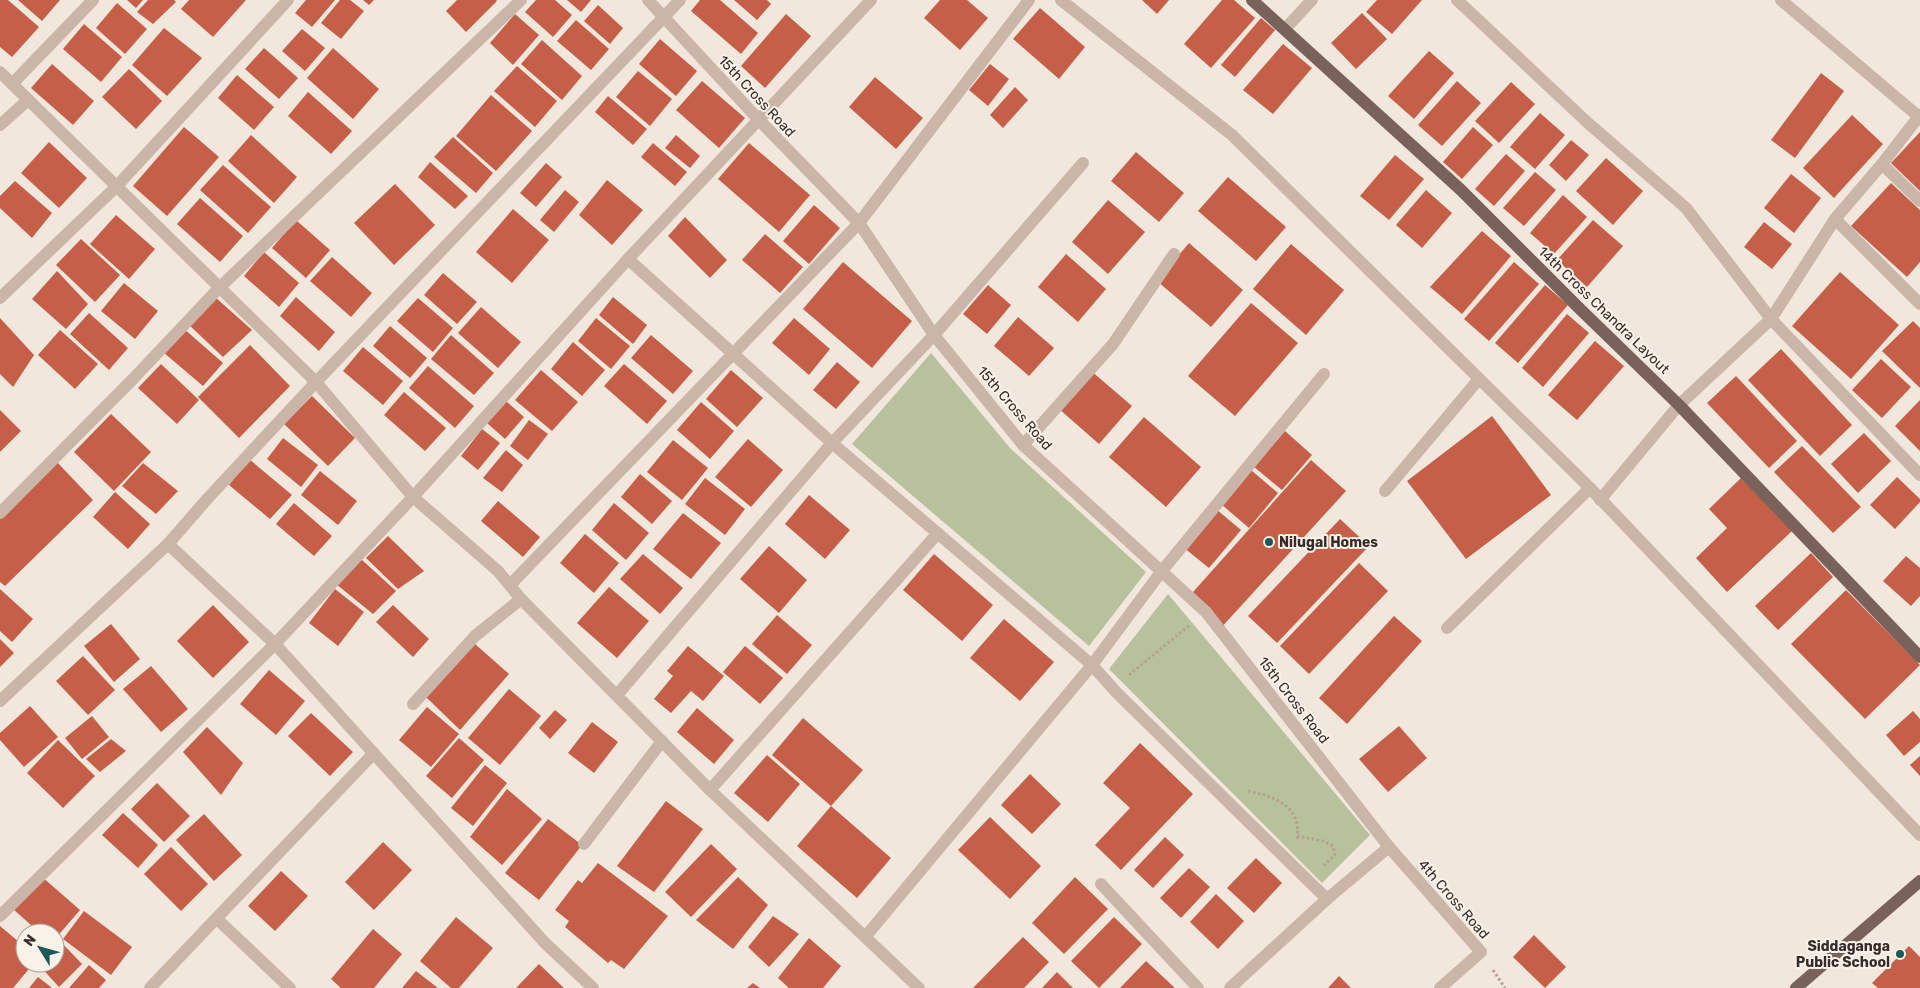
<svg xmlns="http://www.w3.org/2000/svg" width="1920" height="988" font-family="Rubik,sans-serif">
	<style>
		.green { fill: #b7c19c }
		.building { fill: #c65f47 }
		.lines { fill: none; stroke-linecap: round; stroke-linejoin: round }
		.path { stroke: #b6a092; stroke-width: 3; stroke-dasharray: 2.5 2.5; stroke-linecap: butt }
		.minor { stroke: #cab6a8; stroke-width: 12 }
		.major { stroke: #79625a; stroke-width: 12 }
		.poi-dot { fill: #1e5859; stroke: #faf1e9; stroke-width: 2 }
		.labels { text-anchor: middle; stroke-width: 4; stroke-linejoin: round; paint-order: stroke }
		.street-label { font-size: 14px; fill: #372c28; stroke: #faf1e9 }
		.poi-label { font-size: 14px; font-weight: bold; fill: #372c28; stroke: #faf1e9; text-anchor: start }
	</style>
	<rect width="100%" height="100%" fill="#f2e7dd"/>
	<g class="green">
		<path d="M931,353l79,95 136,124 -57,74 -237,-202z"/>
		<path d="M1168,594l202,241 -48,48 -213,-214z"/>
	</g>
	<g class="building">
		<path d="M0,0h8l31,27 -27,30 -12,-10z"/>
		<path d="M18,0h42l-18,21z"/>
		<path d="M127,0h16l-7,8z"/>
		<path d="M148,0h26l2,2 -23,22 -16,-12z"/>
		<path d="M189,0h57l-33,37 -32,-28z"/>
		<path d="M306,0h29l-23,27 -17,-14z"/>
		<path d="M340,0h10l14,11 -23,28 -20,-16z"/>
		<path d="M363,0h11l-5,5z"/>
		<path d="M457,0h39l1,1 -31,31 -20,-21z"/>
		<path d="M536,0h19l17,15 -19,22 -28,-25z"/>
		<path d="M567,0h24l-10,12z"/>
		<path d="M700,0h20l38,33 -17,21 -50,-43z"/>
		<path d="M734,0h33l4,4 -14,16z"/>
		<path d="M940,0h27l21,18 -28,32 -36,-32z"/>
		<path d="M1142,0h27l-12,14z"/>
		<path d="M1222,0h12l21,18 -44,50 -27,-24z"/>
		<path d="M1377,0h45l-30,34 -26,-22z"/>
		<path d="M117,3l30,26 -22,25 -29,-26z"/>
		<path d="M598,5l25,23 -13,16 -26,-23z"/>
		<path d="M1040,8l45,39 -26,32 -46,-40z"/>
		<path d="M1362,13l25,26 -31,30 -25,-26z"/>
		<path d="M515,14l24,21 -26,30 -23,-22z"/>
		<path d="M786,14l25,22 -46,52 -24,-22z"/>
		<path d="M1261,18l14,12 -40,47 -14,-12z"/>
		<path d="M576,20l33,29 -18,21 -34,-29z"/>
		<path d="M84,24l38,33 -21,25 -38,-33z"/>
		<path d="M164,28l38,30 -35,38 -35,-31z"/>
		<path d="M302,29l23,19 -20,23 -23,-20z"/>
		<path d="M660,39l37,32 -21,25 -37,-32z"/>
		<path d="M542,40l40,36 -20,24 -41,-36z"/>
		<path d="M1283,44l29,24 -39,46 -30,-24z"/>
		<path d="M264,48l34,30 -19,21 -34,-30z"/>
		<path d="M333,48l46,41 -26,30 -46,-41z"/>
		<path d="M1429,51l25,22 -40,46 -26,-23z"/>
		<path d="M52,64l42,37 -21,24 -42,-37z"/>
		<path d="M990,64l19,15 -21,27 -19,-16z"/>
		<path d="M517,66l40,35 -22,26 -41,-36z"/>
		<path d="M129,69l33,32 -26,28 -34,-32z"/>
		<path d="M638,71l34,28 -22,27 -34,-29z"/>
		<path d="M1821,73l23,18 -49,67 -24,-18z"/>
		<path d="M237,75l37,32 -20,23 -36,-32z"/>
		<path d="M875,77l48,41 -27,31 -47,-42z"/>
		<path d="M702,81l43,37 -26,30 -43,-38z"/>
		<path d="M1457,81l24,22 -39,43 -24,-21z"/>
		<path d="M1511,82l24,22 -36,39 -24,-22z"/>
		<path d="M1015,87l13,13 -25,28 -13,-13z"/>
		<path d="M308,92l44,39 -21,23 -43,-38z"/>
		<path d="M491,95l41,36 -36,40 -40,-35z"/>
		<path d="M608,96l39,33 -14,16 -38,-33z"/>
		<path d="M1540,113l25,22 -30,34 -25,-22z"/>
		<path d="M1852,115l31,29 -49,54 -31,-30z"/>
		<path d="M184,127l35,30 -52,59 -34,-30z"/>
		<path d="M1473,127l20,18 -31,34 -19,-17z"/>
		<path d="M1920,132v59l-29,-28z"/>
		<path d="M251,135l46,42 -23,26 -46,-42z"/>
		<path d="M676,135l24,21 -10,12 -25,-20z"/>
		<path d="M453,137l40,36 -17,20 -42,-36z"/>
		<path d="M1571,140l18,15 -23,26 -17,-16z"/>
		<path d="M49,142l38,36 -28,30 -38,-35z"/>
		<path d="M653,143l34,29 -12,14 -34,-29z"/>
		<path d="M749,143l61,52 -31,37 -61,-53z"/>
		<path d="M1136,152l48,41 -25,29 -48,-41z"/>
		<path d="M1506,154l19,17 -31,35 -19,-17z"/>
		<path d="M1395,155l29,24 -35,41 -29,-24z"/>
		<path d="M1606,158l37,33 -30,34 -37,-34z"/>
		<path d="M430,162l38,34 -13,13 -37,-32z"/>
		<path d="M546,163l16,14 -26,30 -16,-14z"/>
		<path d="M223,165l48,42 -23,26 -48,-43z"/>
		<path d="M1535,172l21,18 -32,36 -21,-18z"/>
		<path d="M1791,174l30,24 -27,35 -30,-25z"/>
		<path d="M1228,177l58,50 -30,34 -58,-50z"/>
		<path d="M607,180l36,30 -31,35 -33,-30z"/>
		<path d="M15,181l37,32 -20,25 -32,-30v-12z"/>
		<path d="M1891,183l29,27v52l-13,15 -56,-51z"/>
		<path d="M395,184l40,41 -41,40 -40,-42z"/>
		<path d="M565,190l14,12 -25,30 -14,-12z"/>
		<path d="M1426,190l26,23 -30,35 -26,-23z"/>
		<path d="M1563,195l24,22 -33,37 -24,-21z"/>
		<path d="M200,198l43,38 -23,26 -43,-38z"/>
		<path d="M1108,200l37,32 -37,42 -36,-32z"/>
		<path d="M814,205l26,23 -31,36 -26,-23z"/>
		<path d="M513,209l36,31 -37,43 -36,-31z"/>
		<path d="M116,215l39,34 -26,30 -39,-35z"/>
		<path d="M685,217l42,43 -17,18 -42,-42z"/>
		<path d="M296,220l34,30 -24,28 -34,-30z"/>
		<path d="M1593,220l30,26 -36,41 -30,-27z"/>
		<path d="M1764,222l28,22 -20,25 -28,-22z"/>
		<path d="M1482,231l29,25 -49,58 -32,-27z"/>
		<path d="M765,234l38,33 -23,26 -38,-33z"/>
		<path d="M81,239l39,36 -25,27 -39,-37z"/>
		<path d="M1189,243l54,47 -32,37 -54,-46z"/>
		<path d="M1291,244l53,46 -38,45 -53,-46z"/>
		<path d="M264,252l35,31 -20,24 -35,-31z"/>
		<path d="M1066,254l40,35 -28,33 -40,-35z"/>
		<path d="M332,257l40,36 -21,24 -41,-36z"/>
		<path d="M843,262l69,59 -40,47 -69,-59z"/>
		<path d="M1514,262l25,22 -50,57 -25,-22z"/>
		<path d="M57,271l31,33 -22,25 -34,-30z"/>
		<path d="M1840,272l59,53 -48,54 -59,-53z"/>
		<path d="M443,273l34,29 -20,22 -33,-29z"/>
		<path d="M124,283l34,28 -23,28 -34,-28z"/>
		<path d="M988,285l23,20 -24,29 -24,-20z"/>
		<path d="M1545,285l23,20 -50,58 -23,-20z"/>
		<path d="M215,297l37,33 -29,27 -35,-33z"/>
		<path d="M296,297l39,35 -16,19 -39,-35z"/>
		<path d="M613,297l34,28 -14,19 -34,-29z"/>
		<path d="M418,298l35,30 -20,24 -36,-31z"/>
		<path d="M1251,303l47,40 -63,73 -47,-40z"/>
		<path d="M481,307l40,35 -23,26 -40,-35z"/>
		<path d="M89,313l39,35 -19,22 -39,-36z"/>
		<path d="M1567,314l22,19 -46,54 -21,-19z"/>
		<path d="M1018,317l36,31 -25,28 -35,-30z"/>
		<path d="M0,318l34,37 -21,32 -13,-13z"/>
		<path d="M596,318l34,28 -19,23 -33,-28z"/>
		<path d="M794,318l36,31 -21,26 -37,-32z"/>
		<path d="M1913,321l7,7v60l-38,-37z"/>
		<path d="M390,326l37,32 -17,20 -37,-32z"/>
		<path d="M183,328l40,35 -20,23 -40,-34z"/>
		<path d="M60,330l38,34 -23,25 -37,-34z"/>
		<path d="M451,335l43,38 -20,22 -43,-36z"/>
		<path d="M651,335l42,36 -20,23 -42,-36z"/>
		<path d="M1595,341l29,25 -47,54 -29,-25z"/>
		<path d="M573,342l32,28 -23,26 -31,-27z"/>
		<path d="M250,345l40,41 -51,52 -41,-41z"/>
		<path d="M363,347l40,34 -20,24 -40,-34z"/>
		<path d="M1781,349l71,76 -32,31 -72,-76z"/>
		<path d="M1881,359l30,28 -29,31 -30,-28z"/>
		<path d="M837,362l23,20 -24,27 -23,-19z"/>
		<path d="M161,364l38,36 -22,24 -39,-36z"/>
		<path d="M624,364l43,37 -20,23 -43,-38z"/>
		<path d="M428,366l46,40 -19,22 -46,-40z"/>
		<path d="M541,370l37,32 -26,29 -37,-31z"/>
		<path d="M731,370l32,28 -26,29 -31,-28z"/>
		<path d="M1090,370l42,36 -33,38 -41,-36z"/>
		<path d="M1736,376l61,65 -28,27 -62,-65z"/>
		<path d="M404,392l42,36 -21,23 -41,-36z"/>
		<path d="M312,396l43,42 -27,28 -44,-42z"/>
		<path d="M1920,400v51l-25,-25z"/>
		<path d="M506,401l18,16 -19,22 -18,-16z"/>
		<path d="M701,402l33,29 -24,28 -33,-29z"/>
		<path d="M0,410l21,21 -21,21z"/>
		<path d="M111,414l40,38 -37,39 -40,-39z"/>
		<path d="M1492,416l59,79 -85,64 -59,-78z"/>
		<path d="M1144,417l57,50 -35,40 -57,-50z"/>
		<path d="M529,420l19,14 -20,26 -18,-14z"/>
		<path d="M482,429l18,14 -22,27 -17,-14z"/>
		<path d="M1285,431l27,24 -30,35 -28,-23z"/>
		<path d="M1864,433l27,28 -33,32 -27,-29z"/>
		<path d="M283,438l35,27 -17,22 -34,-28z"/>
		<path d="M748,439l35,31 -32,37 -36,-30z"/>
		<path d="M673,440l35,28 -26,32 -35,-28z"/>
		<path d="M1802,446l59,61 -28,26 -59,-61z"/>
		<path d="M506,450l17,15 -21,27 -19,-14z"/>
		<path d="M249,459l43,36 -22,24 -41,-34z"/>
		<path d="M1311,460l35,31 -127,139 -26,-38z"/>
		<path d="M56,461l37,39 -88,86 -5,-4v-67z"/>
		<path d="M143,463l35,28 -22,23 -34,-28z"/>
		<path d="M1251,470l27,23 -29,35 -28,-24z"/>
		<path d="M320,471l37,30 -19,24 -37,-30z"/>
		<path d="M640,474l32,27 -20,23 -31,-27z"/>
		<path d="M1897,477l23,22v3l-25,27 -25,-24z"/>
		<path d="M705,478l40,31 -20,26 -40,-31z"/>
		<path d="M1741,478l51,53 -65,61 -31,-34 31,-30 -18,-19z"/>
		<path d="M115,492l35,32 -22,25 -35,-32z"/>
		<path d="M809,495l41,35 -25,29 -40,-35z"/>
		<path d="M498,501l42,36 -17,20 -42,-36z"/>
		<path d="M294,503l38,33 -18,20 -38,-32z"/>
		<path d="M614,503l35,30 -23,27 -34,-30z"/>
		<path d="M1216,509l25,21 -32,38 -26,-21z"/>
		<path d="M683,513l38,30 -30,36 -38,-30z"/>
		<path d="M1340,519l29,27 -92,97 -29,-27z"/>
		<path d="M585,534l34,29 -25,30 -34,-30z"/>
		<path d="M388,536l36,35 -26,18 -32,-31z"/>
		<path d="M769,546l38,34 -28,33 -39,-34z"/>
		<path d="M1811,553l22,24 -55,53 -23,-24z"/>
		<path d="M643,554l40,34 -23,26 -40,-35z"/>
		<path d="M934,554l59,51 -31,36 -59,-51z"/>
		<path d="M1906,556l14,12v28l-9,10 -28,-25z"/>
		<path d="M361,559l35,32 -23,23 -37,-30z"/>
		<path d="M1359,563l29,28 -79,83 -29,-28z"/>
		<path d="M609,587l40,34 -32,37 -40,-35z"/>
		<path d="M0,589l33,30 -21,23 -12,-11z"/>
		<path d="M335,589l29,23 -26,34 -29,-23z"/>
		<path d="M1846,590l74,75 -55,54 -74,-75z"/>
		<path d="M213,605l36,37 -36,36 -36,-37z"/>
		<path d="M393,605l36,34 -16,18 -37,-35z"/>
		<path d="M777,615l35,30 -25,29 -35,-30z"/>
		<path d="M1394,616l28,25 -75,83 -28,-26z"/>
		<path d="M1004,619l50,43 -34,39 -50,-43z"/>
		<path d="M111,624l29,35 -26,23 -30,-36z"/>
		<path d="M0,639l14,14 -14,14z"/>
		<path d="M475,644l34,30 -49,56 -35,-34z"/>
		<path d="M688,646l36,30 -21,25 -12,-10 -20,22 -17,-14 19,-23 -6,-5z"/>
		<path d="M745,646l38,32 -23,26 -37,-32z"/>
		<path d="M83,656l32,34 -27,25 -32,-34z"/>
		<path d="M151,666l37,43 -27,23 -38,-43z"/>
		<path d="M269,670l36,31 -29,34 -36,-31z"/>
		<path d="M509,689l32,27 -41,49 -32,-27z"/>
		<path d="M30,706l28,31 -34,30 -24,-27v-7z"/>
		<path d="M427,707l32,27 -28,33 -32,-27z"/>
		<path d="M697,708l37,32 -20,24 -37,-32z"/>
		<path d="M555,710l12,10 -17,19 -11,-11z"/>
		<path d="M1913,711l7,8v23l-16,14 -18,-21z"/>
		<path d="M311,713l42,39 -23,24 -42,-40z"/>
		<path d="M92,716l17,21 -27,22 -17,-21z"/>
		<path d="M803,718l60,52 -32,36 -59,-51z"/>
		<path d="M592,722l26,20 -24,31 -26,-20z"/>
		<path d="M1399,726l28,32 -39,34 -29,-33z"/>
		<path d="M207,727l36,36 -22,32 -38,-43z"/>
		<path d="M459,738l25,22 -32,38 -26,-22z"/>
		<path d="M111,739l15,12 -26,21 -14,-13z"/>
		<path d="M58,740l37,36 -32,32 -36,-35z"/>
		<path d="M1140,743l53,51 -72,76 -26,-25 35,-37 -27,-25z"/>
		<path d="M767,755l33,29 -32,38 -34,-29z"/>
		<path d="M1920,756v20l-10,-11z"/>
		<path d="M485,765l22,18 -34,43 -22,-18z"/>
		<path d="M1030,774l31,30 -29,30 -31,-29z"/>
		<path d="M157,783l33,33 -26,26 -33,-33z"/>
		<path d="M507,789l35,30 -40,46 -32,-28z"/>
		<path d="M666,801l37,28 -49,63 -37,-26z"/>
		<path d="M831,806l60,52 -34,40 -60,-52z"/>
		<path d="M123,813l35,32 -20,23 -36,-33z"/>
		<path d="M204,814l38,41 -28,26 -38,-41z"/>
		<path d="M990,817l51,49 -31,33 -52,-49z"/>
		<path d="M548,819l34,26 -43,55 -34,-27z"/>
		<path d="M1165,837l19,18 -31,33 -19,-18z"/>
		<path d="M383,842l29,28 -38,40 -29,-28z"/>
		<path d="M711,844l26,25 -46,48 -26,-25z"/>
		<path d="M171,847l37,37 -27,27 -37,-37z"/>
		<path d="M1256,858l26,25 -28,30 -27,-25z"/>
		<path d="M598,863l70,53 -44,53 -13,-9 -3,3 -43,-36 4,-6 -14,-11 23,-30 4,3z"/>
		<path d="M1189,868l21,19 -29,31 -21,-20z"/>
		<path d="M281,871l27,25 -33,35 -27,-25z"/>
		<path d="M41,876l39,34 -25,29v-6h-15l-27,-24z"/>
		<path d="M738,877l30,28 -35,44 -37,-29z"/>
		<path d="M1075,877l33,32 -44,45 -32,-31z"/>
		<path d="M1216,894l28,27 -26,28 -28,-27z"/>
		<path d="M84,911l48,36 -21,28 -48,-36z"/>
		<path d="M773,916l26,18 -30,33 -21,-20z"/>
		<path d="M456,917l37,31 -34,40h-8l-31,-27z"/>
		<path d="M1114,917l28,27 -43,44 -28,-27z"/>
		<path d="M0,926l25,21v16h9l-21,25h-13z"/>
		<path d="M373,929l29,25 -28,34h-33l-10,-9z"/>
		<path d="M1534,935l32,32 -21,21 -32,-31z"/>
		<path d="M1023,937l26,25 -25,26h-51z"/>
		<path d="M809,938l32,28 -18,22h-34l-11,-10z"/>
		<path d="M59,940l23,24 -23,23 -22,-24h18v-19z"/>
		<path d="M1909,946l11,11v31h-42l-6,-5z"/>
		<path d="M1146,961l29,27h-55z"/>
		<path d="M539,964l25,24h-48z"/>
		<path d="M89,965l17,15 -7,8h-30z"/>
		<path d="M416,971l22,17h-36z"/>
		<path d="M1057,972l16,16h-31z"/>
		<path d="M1339,976l12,12h-23z"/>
		<path d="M38,977l14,11h-23z"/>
		<path d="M753,983l7,5h-13z"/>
	</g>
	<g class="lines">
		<g class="path">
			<path d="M1131,675l-1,-1 60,-49"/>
			<path d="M1248,791c28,6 54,15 49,49"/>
			<path d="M1297,836l26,5 10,5 2,9 -13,12"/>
			<path d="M1493,970l12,18"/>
		</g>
		<g class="minor">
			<path d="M648,0l111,120 100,103 75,112 89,110 183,167 183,235 92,105 -41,36"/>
			<path d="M1061,0l171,135 358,353 330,347"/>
			<path d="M1457,0l131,123 98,85 85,111 149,156"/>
			<path d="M1781,0l137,116"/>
			<path d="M1285,29l27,-29"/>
			<path d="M0,72l316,310 97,115 85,74 23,28 189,191 209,198"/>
			<path d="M12,84l81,-84"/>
			<path d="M0,125l28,-25"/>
			<path d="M1882,164l38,37"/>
			<path d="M1835,219l85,85"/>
			<path d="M628,259l204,184 260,222 24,27 211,207"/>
			<path d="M0,298l116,-111 172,-187"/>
			<path d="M1023,445l90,-101 61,-90"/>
			<path d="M1385,491l94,-112"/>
			<path d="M1600,500l79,-95 92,-86 64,-100 47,-55 38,-49"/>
			<path d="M0,513l133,-134 86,-91 302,-288"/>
			<path d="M510,585l349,-362 170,-223"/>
			<path d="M1447,628l143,-140"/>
			<path d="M617,695l215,-252 102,-108 149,-172"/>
			<path d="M0,701l168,-157"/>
			<path d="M413,704l62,-68 46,-37"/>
			<path d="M710,790l228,-257"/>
			<path d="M584,844l78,-103"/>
			<path d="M1101,884l97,104"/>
			<path d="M0,916l275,-272 138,-147 215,-238 243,-259"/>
			<path d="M217,919l73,69"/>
			<path d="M866,936l226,-271 69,-93 163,-198"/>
			<path d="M150,988l224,-235"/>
			<path d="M593,988l-48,-45 -270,-299 -107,-100 40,-46 108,-116 364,-382"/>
			<path d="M1230,988l97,-89 62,-52"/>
		</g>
		<g class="major">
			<path d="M1252,0l209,190 119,119 99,96 241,252"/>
			<path d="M1796,988l124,-107"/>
		</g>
	</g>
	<g class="poi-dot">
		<circle cx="1269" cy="542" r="5"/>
		<circle cx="1900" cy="954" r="5"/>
	</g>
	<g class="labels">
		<g class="street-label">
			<text transform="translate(757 96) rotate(47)" y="5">15th Cross Road</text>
			<text transform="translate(1604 310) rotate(44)" y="5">14th Cross Chandra Layout</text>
			<text transform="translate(1015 408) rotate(49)" y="5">15th Cross Road</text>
			<text transform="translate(1294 700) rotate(52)" y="5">15th Cross Road</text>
			<text transform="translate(1454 899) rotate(49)" y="5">4th Cross Road</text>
		</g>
		<g class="poi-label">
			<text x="1279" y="547">Nilugal Homes</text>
			<text x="1890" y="951" text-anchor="end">Siddaganga<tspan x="1890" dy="16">Public School</tspan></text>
		</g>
	</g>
	<g transform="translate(40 948) rotate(307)"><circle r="24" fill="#faf1e9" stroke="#aca29c"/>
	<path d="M0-4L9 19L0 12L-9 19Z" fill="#1e5859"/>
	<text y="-8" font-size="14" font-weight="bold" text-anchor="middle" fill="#372c28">N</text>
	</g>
</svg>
